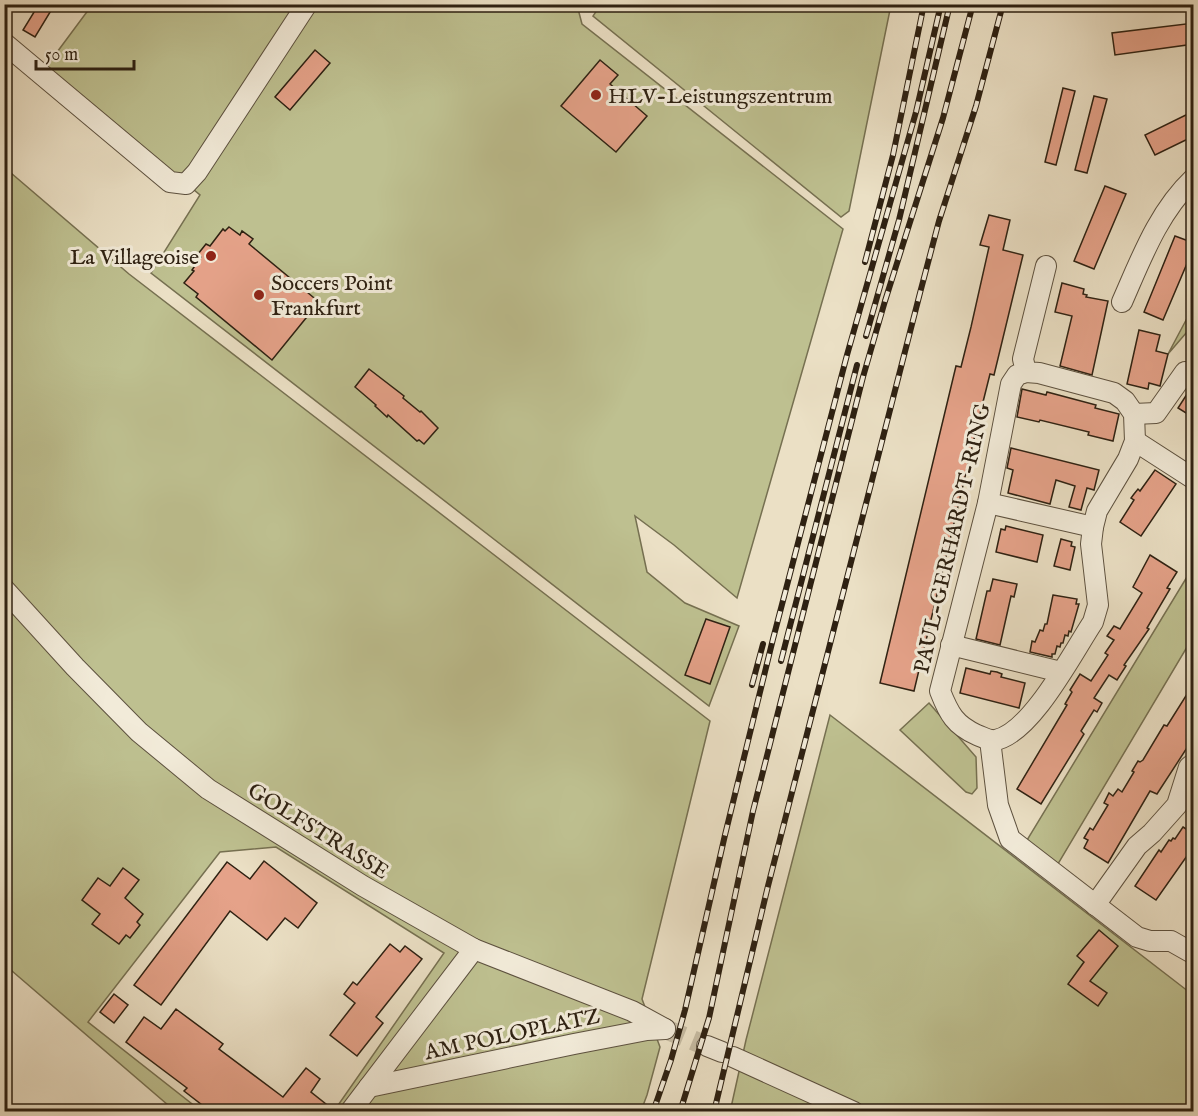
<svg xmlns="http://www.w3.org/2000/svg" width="1198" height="1116" font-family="'IM FELL English',serif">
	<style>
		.green { fill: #bec090; stroke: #767051; stroke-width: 1.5 }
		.building { fill: #e5a289; stroke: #2e2112; stroke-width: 1.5 }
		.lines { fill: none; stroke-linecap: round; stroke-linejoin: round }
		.minor-tunnel { stroke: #c5baa1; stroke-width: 20; stroke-dasharray: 20 10; stroke-linecap: butt }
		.minor-casing { stroke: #5d513f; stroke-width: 22 }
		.minor { stroke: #f2ebd9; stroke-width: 20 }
		.rail-casing { stroke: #2e2112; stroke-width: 6 }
		.rail { stroke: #f2ebd9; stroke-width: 4; stroke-dasharray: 11; stroke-linecap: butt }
		.poi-dot { fill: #8f2418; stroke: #f2ebd9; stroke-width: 2 }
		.labels { text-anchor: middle; stroke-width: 6; stroke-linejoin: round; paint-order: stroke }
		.poi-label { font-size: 22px; fill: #2e2112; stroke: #f2ebd9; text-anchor: start }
		.street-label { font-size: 22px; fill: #2e2112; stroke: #f2ebd9 }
	</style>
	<rect width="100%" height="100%" fill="#ebe0c5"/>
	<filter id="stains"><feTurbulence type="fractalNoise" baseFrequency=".00333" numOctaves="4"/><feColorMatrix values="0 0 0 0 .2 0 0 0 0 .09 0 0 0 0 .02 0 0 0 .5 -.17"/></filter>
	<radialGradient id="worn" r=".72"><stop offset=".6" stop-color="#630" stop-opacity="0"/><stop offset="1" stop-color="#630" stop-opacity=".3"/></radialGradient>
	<g class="green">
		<path d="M601,4l290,1 -42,206 -8,6 -248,-201z"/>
		<path d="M92,5h485l5,19 261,205 -106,369 -63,-53 -39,-29 12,56 38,31 54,23 -30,80 -558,-433 49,-78 -154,-128z"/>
		<path d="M4,167l125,107 581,447 -68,278 18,48 -13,48 -6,16h-307l110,-158 -168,-106 -56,5 -132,170 113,89h-26l-170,-146z"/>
		<path d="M1193,307v18l-25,29z"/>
		<path d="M1193,567v70l-138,232 -31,-24z"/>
		<path d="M929,703l47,54 1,31 -5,6 -6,-2 -66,-62z"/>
		<path d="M830,715l363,280v116l-463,1 16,-72z"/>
	</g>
	<g class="building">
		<path d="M39,4h16l-20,33 -12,-7z"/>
		<path d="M1194,23v21l-79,11 -3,-22z"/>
		<path d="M315,50l15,13 -40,47 -15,-13z"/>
		<path d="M600,60l18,15 -8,9 37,32 -31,36 -55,-46z"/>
		<path d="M1063,88l12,3 -19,74 -11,-3z"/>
		<path d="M1094,96l13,3 -20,74 -12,-3z"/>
		<path d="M1194,111v25l-39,19 -10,-20z"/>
		<path d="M1105,186l21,8 -32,75 -20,-8z"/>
		<path d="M989,215l21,5 -7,30 20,5 -29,120 -4,-1 -10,40 -66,277 -34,-8 76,-317 5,1 10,-40 18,-80 -9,-2z"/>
		<path d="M229,227l11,8 2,-4 11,8 -4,5 70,58 -47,58 -76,-63 2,-3 -14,-11 10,-12 -2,-1 9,-13 -3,-3 8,-10 4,2 13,-17 2,2z"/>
		<path d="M1175,236l19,7v4l-31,73 -19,-8z"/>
		<path d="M1062,283l22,6 -1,5 4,1 -1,2 22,4 -16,74 -32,-9 12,-50 -17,-4z"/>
		<path d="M1139,330l21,5 -4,16 12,3 -8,32 -11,-3 -1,6 -21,-5z"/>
		<path d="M369,369l35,27 -1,2 17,14 1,-1 17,17 -14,16 -5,-4 -2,1 -29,-26 -1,2 -12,-11 1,-1 -21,-18z"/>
		<path d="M1191,388l3,1v29l-16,-10z"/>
		<path d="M1022,389l24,6 1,-3 49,13 -1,3 24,6 -6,27 -25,-6 1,-3 -49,-12 -1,2 -22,-5z"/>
		<path d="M1011,448l88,22 -5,20 -7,-2 -6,22 -12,-3 6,-21 -19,-6 -6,24 -42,-11 5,-23 -6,-2z"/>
		<path d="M1155,470l21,14 -35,52 -21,-14 14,-22 -3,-2 3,-4 4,-5 2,2z"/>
		<path d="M1006,526l37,9 -6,27 -41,-10 5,-23 4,1z"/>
		<path d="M1061,539l11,3 -1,4 4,1 -5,23 -16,-4z"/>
		<path d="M1150,555l27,17 -10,16 3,1 -23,39 2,1 -25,36 2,1 -9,14 -8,-5 -15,23 8,5 -5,9 -3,-2 -13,21 3,3 -43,70 -24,-15 50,-84 -2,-1 7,-12 -2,-2 10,-16 11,7 17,-26 -3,-2 9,-13 -7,-4 7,-10 6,3 22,-36 -9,-6z"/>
		<path d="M993,579l24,5 -3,13 -3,-1 -11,49 -24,-6 11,-48h3z"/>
		<path d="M1053,595l24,4 -1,5h3l-8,28 -2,-1 -1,5 -3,-1 -2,8h-2l-1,4 -3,-1 -2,8h-3v3l-22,-5 2,-11 3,1 5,-12 3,1 2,-7h2z"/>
		<path d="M706,619l24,8 -20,57 -25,-9z"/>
		<path d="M966,668l24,6 1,-3 6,1 5,2 -1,3 24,6 -6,25 -59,-15z"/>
		<path d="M1194,683v54l-37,57 -7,-3 -42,72 -24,-15 4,-8 -4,-2 6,-10 3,2 15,-25 -4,-2 5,-10 4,3 5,-7 4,3 12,-20 -2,-1 6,-10 2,1 3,-2 21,-35 3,1z"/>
		<path d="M1183,827l11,7v22l-5,-3 -33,47 -21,-14 24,-36 2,2 8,-12 2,1 2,-3 2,1z"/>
		<path d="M264,861l53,42 -19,25 -13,-10 -18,22 -37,-29 -69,94 -27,-20 93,-123 23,17z"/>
		<path d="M123,868l16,12 -14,18 18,16 -6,8 3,3 -10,13 -4,-3 -7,9 -27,-20 8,-10 -18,-14 16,-22 12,8z"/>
		<path d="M1099,930l19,16 -28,35 17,12 -9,13 -30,-22 16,-22 -7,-6z"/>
		<path d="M390,944l10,8 5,-6 17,13 -46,58 7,6 -26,33 -27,-21 25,-32 -11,-9 9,-12 4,3z"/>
		<path d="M114,994l14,11 -14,18 -14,-11z"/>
		<path d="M176,1009l47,35 -4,5 64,48 23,-29 14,11 -9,13 25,20h-138l4,-7 -18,-14 3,-3 -61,-46 18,-25 17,12z"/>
	</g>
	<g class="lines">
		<path class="minor-tunnel" d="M665,1029l42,17"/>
		<defs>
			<g id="minor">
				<path d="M4,43l166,139 16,2 11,-12 110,-168"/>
				<path d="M1122,302c19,-43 36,-90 72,-124"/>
				<path d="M1026,372l13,1 75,20 11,8 9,13 1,27 -7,18 -31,52 -4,16 -2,17 7,61 -5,17c-20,30 -62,112 -98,118 -6,1 -12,-3 -18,-5 -22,-10 -28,-21 -37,-44l48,-188 23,-119 6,-9 9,-3 -3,-13 23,-93"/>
				<path d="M1134,414l22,-1 29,-41 9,5"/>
				<path d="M1135,441l59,38"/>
				<path d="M988,503l105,24"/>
				<path d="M4,589l71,78 64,65 69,57 155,97 111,63 158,62 33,18"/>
				<path d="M951,645l110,27"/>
				<path d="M990,740l8,65 12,34 127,98 13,4h21l23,13"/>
				<path d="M1095,905l42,-59 15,-13 25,-28 12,-38 5,-4"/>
				<path d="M707,1046l15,6"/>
				<path d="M733,1057l121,55"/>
				<path d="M369,1087l205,-43 73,-14 18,-1"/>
				<path d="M350,1112l124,-163"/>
			</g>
		</defs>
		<use href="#minor" class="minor-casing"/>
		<use href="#minor" class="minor"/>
		<defs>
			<g id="rail">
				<path d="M865,262l28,-107 31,-151"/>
				<path d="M866,336l33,-116 51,-216"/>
				<path d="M781,661l76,-296"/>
				<path d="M752,685l11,-41"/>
				<path d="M653,1112l18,-52 14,-50 40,-175 48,-196 74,-284 69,-243 25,-108"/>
				<path d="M680,1112l29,-94 44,-207 110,-434 22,-76 58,-183 30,-114"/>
				<path d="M714,1112l54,-226 152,-593 19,-72 37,-115 27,-102"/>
			</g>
		</defs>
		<use href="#rail" class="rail-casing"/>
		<use href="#rail" class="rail"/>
	</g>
	<g class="poi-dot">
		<circle cx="596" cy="95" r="6"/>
		<circle cx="211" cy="256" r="6"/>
		<circle cx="259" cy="295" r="6"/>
	</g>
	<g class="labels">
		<g class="poi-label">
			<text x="608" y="103">HLV-Leistungszentrum</text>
			<text x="199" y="264" text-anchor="end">La Villageoise</text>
			<text x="271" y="290">Soccers Point<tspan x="271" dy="25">Frankfurt</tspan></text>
		</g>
		<g class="street-label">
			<text transform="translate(951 538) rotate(-77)" y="8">PAUL-GERHARDT-RING</text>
			<text transform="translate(319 830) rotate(32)" y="8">GOLFSTRASSE</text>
			<text transform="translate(512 1033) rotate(-12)" y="8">AM POLOPLATZ</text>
		</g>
	</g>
	<rect width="1198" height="1116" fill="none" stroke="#ebe0c5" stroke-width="24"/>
	<rect x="6" y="6" width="1186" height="1104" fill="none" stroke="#2e2112" stroke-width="3"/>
	<rect x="12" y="12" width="1174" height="1092" fill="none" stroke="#2e2112" stroke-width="1.5"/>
	<path d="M36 60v9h98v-9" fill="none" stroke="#2e2112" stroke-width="3"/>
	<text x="45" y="60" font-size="18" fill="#2e2112" stroke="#f2ebd9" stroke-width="4.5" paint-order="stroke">50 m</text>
	<rect width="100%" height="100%" filter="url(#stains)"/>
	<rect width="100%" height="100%" fill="url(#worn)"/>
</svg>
